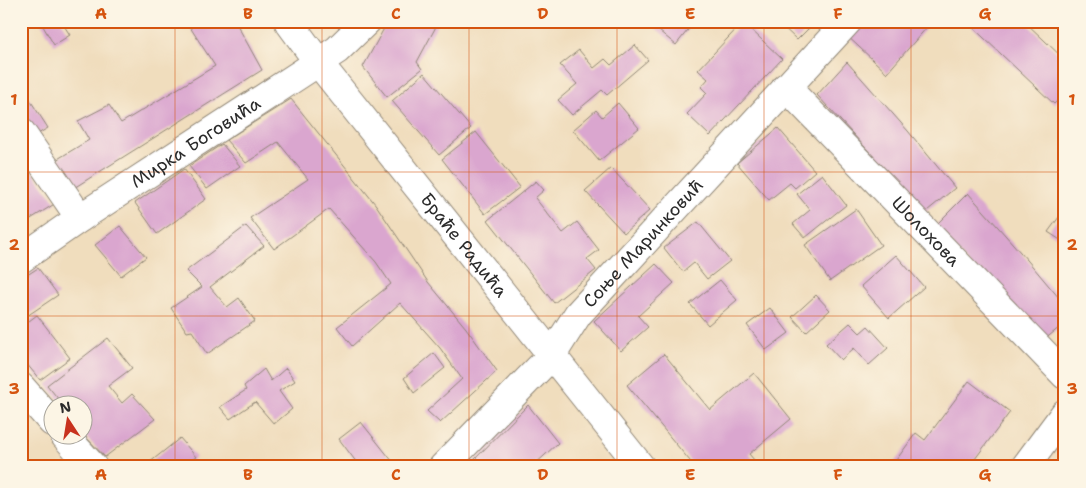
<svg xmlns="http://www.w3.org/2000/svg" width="1086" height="488" font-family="'Shantell Sans',sans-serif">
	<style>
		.building { fill: #daa6cf }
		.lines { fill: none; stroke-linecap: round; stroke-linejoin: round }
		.minor-casing { stroke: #8e8474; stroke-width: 30 }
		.tertiary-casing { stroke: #8e8474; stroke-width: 30 }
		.minor { stroke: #fff; stroke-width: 28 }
		.tertiary { stroke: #fff; stroke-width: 28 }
		.grid { fill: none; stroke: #d5540f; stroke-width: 1; stroke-opacity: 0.55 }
		.labels { text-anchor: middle; stroke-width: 4; stroke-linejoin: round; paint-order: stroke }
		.street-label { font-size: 18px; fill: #2b2b2b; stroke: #fcf5e5 }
		.neatline { fill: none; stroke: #d5540f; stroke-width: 2 }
		.grid-label { font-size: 16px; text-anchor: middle; font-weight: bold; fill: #d5540f }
	</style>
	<rect width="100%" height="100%" fill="#fcf5e5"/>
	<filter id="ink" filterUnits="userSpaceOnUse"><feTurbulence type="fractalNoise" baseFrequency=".02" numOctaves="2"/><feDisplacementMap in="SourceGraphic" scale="10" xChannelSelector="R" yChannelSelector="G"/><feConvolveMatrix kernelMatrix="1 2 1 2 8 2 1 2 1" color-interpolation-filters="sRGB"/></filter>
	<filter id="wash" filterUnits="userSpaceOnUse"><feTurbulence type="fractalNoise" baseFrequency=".0096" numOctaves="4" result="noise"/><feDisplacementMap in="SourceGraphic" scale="20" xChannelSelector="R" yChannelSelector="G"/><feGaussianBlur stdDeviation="1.12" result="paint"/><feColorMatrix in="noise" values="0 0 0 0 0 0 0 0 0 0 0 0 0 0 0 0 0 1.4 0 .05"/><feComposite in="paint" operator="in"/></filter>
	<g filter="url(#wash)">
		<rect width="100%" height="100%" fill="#f0ddbd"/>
		<g id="blocks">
			<g class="building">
				<path d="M40,21h21l9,14 -16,10z"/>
				<path d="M186,21h49l27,49 -193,121 -18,-28 38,-23 -11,-19 31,-16 12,18 94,-57z"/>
				<path d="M388,21h51l-22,41 5,7 -35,28 -24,-30z"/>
				<path d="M647,21h48l-19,24z"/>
				<path d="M777,21h39l-19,19z"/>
				<path d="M857,21h66l5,5 -41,47 -42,-39z"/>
				<path d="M966,21h58l41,39v33l-11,11z"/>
				<path d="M743,22l39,37 -72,77 -23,-22 20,-21 -6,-6 7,-8 -10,-9z"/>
				<path d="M635,45l13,15 -41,35 -5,-5 -30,25 -14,-15 19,-16 -17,-19 19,-15 15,18 11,-9 6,6z"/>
				<path d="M847,62l61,69 47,57 -33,27 -47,-57 -58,-63z"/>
				<path d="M424,73l47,55 -32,27 -47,-54z"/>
				<path d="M21,86l27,42 -17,10 -10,-15z"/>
				<path d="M291,99l85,106 52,77 38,46 31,43 -57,52 -13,-12 35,-32 -22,-31 -40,-45 -48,43 -15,-19 54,-43 -15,-22 -47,-53 -55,40 -24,-31 58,-39 -30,-37 -32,21 -20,-23z"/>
				<path d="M618,103l21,25 -40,33 -26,-31 23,-20 6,7z"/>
				<path d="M778,128l37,43 -20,17 -5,-5 -21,17 -32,-37z"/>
				<path d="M476,132l44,55 -35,27 -43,-55z"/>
				<path d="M222,144l18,22 -33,23 -18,-23z"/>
				<path d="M611,168l39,42 -26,23 -39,-42z"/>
				<path d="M184,169l22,30 -49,35 -22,-31z"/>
				<path d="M32,171l24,32 -35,22v-47z"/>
				<path d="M822,174l24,31 -41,33 -12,-14 17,-14 -13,-16z"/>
				<path d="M536,181l8,9 -9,8 28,35 14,-11 22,28 -12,9 9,11 -42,33 -66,-83z"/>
				<path d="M968,193l60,68 37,44v18l-26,21 -104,-118z"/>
				<path d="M856,209l25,36 -51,36 -25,-36z"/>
				<path d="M1065,209v34l-17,-11z"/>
				<path d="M698,222l32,39 -23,18 -13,-16 -11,9 -19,-24z"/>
				<path d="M120,226l26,31 -25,19 -26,-31z"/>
				<path d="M246,226l18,20 -54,41 17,20 12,-9 16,23 -48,33 -15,-23 -5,1 -16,-24 31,-21 -16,-16z"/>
				<path d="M896,255l28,32 -35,31 -28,-32z"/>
				<path d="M656,264l18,19 -36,33 10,11 -27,24 -27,-30z"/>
				<path d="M38,268l20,27 -37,25v-41z"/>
				<path d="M720,280l17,20 -29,25 -18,-21z"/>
				<path d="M816,295l14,15 -24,22 -14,-15z"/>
				<path d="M770,308l19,25 -23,17 -19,-25z"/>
				<path d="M37,315l33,43 -30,22 -19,-23v-30z"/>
				<path d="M850,323l10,10 8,-7 20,22 -19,17 -15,-17 -13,12 -15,-16z"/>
				<path d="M108,338l24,30 -24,18 14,17 10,-9 23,25 -50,38 -21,-22 3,-3 -5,-5v-21h-18l-17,-21z"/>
				<path d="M434,353l11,15 -31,25 -10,-15z"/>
				<path d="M664,354l46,56 44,-37 37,46 -42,35 11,13h-65l-68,-82z"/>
				<path d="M286,368l9,13 -16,10 13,18 -18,15 -19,-22 -25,17 -10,-12 26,-17 -2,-4 20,-17 7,12z"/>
				<path d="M969,381l41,31 -41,55h-11l-2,-2 -2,2h-63l25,-34 9,7z"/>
				<path d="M528,405l30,38 -26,24h-65z"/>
				<path d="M361,422l36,45h-37l-21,-28z"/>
				<path d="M180,438l16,19 -14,10h-38z"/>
			</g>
		</g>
	</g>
	<g filter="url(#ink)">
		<use href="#blocks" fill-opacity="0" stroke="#8e8474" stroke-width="1"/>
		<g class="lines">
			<defs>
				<g id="minor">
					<path id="s1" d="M786,87l279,288"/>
					<path d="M21,132l59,86"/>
					<path id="s2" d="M21,259l59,-41 257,-168 30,-29"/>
					<path d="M21,387l31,35"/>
					<path d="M65,436l28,31"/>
					<path id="s3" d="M443,467l109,-112 26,-41 270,-293"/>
				</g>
				<g id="tertiary">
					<path id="s4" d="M288,21l30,41 323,405"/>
					<path d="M1025,467l40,-54"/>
				</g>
			</defs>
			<use href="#minor" class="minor-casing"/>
			<use href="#tertiary" class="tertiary-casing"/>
			<use href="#minor" class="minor"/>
			<use href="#tertiary" class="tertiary"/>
		</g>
	</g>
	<path class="grid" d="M175,21v446M322,21v446M469,21v446M617,21v446M764,21v446M911,21v446M21,172h1044M21,316h1044"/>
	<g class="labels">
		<g class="street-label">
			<text dy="6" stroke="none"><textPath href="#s2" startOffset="210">Мирка Боговића</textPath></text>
			<text dy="6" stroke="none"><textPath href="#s1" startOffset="201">Шолохова</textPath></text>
			<text dy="6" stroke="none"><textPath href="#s3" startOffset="301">Соње Маринковић</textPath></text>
			<text dy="6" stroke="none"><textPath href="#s4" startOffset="285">Браће Радића</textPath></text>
		</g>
	</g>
	<rect width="1086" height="488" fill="none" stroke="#fcf5e5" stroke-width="55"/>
	<g transform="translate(68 420) rotate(348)"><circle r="24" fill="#fcf5e5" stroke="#a8a49b"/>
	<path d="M0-4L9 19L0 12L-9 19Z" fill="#c8321e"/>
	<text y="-8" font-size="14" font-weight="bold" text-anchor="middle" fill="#2b2b2b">N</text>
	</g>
	<rect x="28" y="28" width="1030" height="432" class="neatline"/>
	<g class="grid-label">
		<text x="101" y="19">A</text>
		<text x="248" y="19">B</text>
		<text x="396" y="19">C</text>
		<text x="543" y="19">D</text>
		<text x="690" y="19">E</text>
		<text x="838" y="19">F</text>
		<text x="985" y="19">G</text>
		<text x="14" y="105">1</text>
		<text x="1072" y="105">1</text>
		<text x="14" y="250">2</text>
		<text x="1072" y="250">2</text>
		<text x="14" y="394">3</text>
		<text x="1072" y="394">3</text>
		<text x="101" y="480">A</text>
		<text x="248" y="480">B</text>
		<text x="396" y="480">C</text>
		<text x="543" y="480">D</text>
		<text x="690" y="480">E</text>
		<text x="838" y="480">F</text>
		<text x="985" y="480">G</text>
	</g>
</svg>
